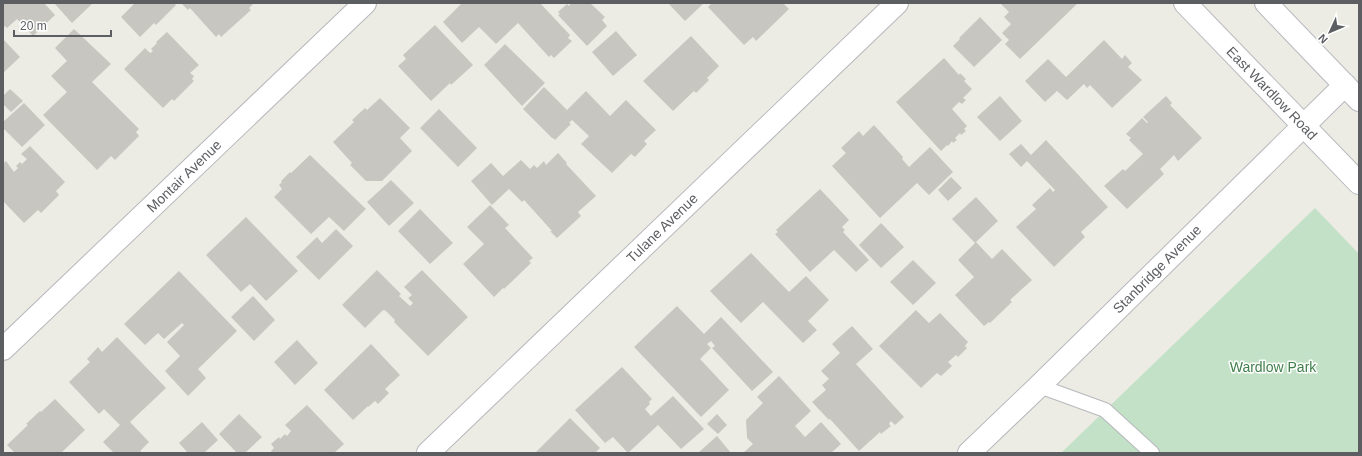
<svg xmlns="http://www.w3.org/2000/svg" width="1362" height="456" font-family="Helvetica,sans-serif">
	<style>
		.green { fill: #c3e1c7 }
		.building { fill: #c8c6c0 }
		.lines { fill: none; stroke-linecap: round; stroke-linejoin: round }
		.lane-casing { stroke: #b6b8bc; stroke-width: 16 }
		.street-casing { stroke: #b6b8bc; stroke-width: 24 }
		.secondary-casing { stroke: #b7b9be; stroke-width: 24 }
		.lane { stroke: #fff; stroke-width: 14 }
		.street { stroke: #fff; stroke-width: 22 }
		.secondary { stroke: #fff; stroke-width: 22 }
		.labels { text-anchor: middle; stroke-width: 3; stroke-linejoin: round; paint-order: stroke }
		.street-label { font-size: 14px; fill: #5c5e62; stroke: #fff }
		.park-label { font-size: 14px; fill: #3f7e4a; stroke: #fff }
	</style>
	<rect width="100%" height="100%" fill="#ecece4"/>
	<path class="green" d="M1315,208l44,46v199h-298z"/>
	<g class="building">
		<path d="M3,3h41l11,12 -22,21 -16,-17 -10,9 -2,-2 -2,2z"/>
		<path d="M54,3h39l-21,20z"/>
		<path d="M135,3h39l2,2 -20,20 -2,-2 -14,14 -19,-20z"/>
		<path d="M181,3h73l-5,5 2,2 -30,27 -2,-3 -3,3 -26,-29 -2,2z"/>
		<path d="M462,3h78l30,32 -2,3 4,3 -18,17 -3,-3 -2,2 -31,-34 -22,21 -17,-17 -17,16 -19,-21z"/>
		<path d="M571,3h19l15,14 -3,3 5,6 -20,20 -29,-31 2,-1 -2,-2 9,-8 2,2z"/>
		<path d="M668,3h36l-19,18z"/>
		<path d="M712,3h71l6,6 -33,32 -3,-4 -9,8 -36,-38z"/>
		<path d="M1000,3h78l-58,56 -15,-15 4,-4 -7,-7 9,-9 -7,-7 5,-5z"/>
		<path d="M980,17l22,23 -28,27 -21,-21 7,-7 -1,-1z"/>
		<path d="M435,25l38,40 -22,20 -1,-2 -19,18 -33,-35 8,-7 -3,-4z"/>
		<path d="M74,29l37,35 -19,18 47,47 -3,3 3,4 -24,24 -4,-4 -14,14 -54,-55 24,-23 -16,-16 16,-15 -12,-13z"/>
		<path d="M616,31l21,24 -24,21 -21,-24z"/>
		<path d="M167,32l32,33 -9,8 4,3 -2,3 2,2 -20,20 -2,-2 -9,9 -39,-39 21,-21 5,5 3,-2 -2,-2 6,-6 -1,-1z"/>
		<path d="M691,36l28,30 -12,12 2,2 -13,13 -2,-2 -21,20 -30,-30z"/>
		<path d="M3,39l17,18 -17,16z"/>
		<path d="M1104,40l18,19 3,-4 7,8 -4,4 14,13 -30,28 -22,-23 -3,3 -3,-4 -17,16 -10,-9 -12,11 -20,-21 23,-22 18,18z"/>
		<path d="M505,44l40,39 -23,23 -38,-41z"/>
		<path d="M944,58l15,17 1,-2 6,6 -2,2 8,8 -9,9 3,2 -4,4 -3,-2 -7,7 15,17 -3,3 2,2 -5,4 -1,-2 -5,5 2,2 -4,3 -1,-2 -4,5 -1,-1 -6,6 -45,-49z"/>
		<path d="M544,87l23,23 19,-19 24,25 16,-16 30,30 -12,11 3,3 -12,13 -4,-3 -19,19 -31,-29 8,-8 -17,-16 -3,3 2,1 -16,16 -2,-2h-1l-29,-29z"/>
		<path d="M10,89l13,12 -12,11 -8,-8v-8z"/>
		<path d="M1000,96l22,25 -22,20 -23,-24z"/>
		<path d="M1166,96l6,7 -2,2 32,33 -24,23 -4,-6 -14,14 4,5 -37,35 -23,-23 19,-17 2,2 18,-17 -14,-14 2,-2 -5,-4 16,-16 5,5 1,-1 -5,-5z"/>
		<path d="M380,98l30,30 -10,10 12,13 -30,30h-16l-16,-16 2,-2 -19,-21 21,-20 -2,-2 13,-12 2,2z"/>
		<path d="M24,103l21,22 -23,22 -19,-19v-6z"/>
		<path d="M439,109l38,39 -19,19 -38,-39z"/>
		<path d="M874,125l29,32 -1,2 7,8 21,-20 23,25 -24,23 -12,-12 -37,35 -48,-52 14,-13 -5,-5 18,-17 4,5z"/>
		<path d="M1046,140l62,67 -27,25 4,5 -31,30 -38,-40 20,-18 -4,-4 18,-17 3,4 2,-2 -28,-29 -6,6 -12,-13 12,-10 10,11z"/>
		<path d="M30,146l35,36 -9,9 3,4 -18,18 -3,-3 -14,13 -21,-22v-39l1,1 2,-2 8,11 4,-4 -2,-2 4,-4 2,2 5,-5 -6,-5z"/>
		<path d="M558,153l9,10 -1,1 30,32 -18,16 3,4 -24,22 -7,-7h2l-28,-31 -2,2 -13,-13 -17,16 -21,-24 20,-18 12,13 18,-16 9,9 4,-4 3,3 7,-7 2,4z"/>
		<path d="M310,155l56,54 -22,22 -15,-14 -18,17 -37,-37 8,-8 -3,-4 3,-3 -1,-1 9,-9 1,1z"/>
		<path d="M951,177l11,11 -14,13 -10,-11z"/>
		<path d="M391,180l23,23 -25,23 -22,-24z"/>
		<path d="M820,189l29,31 -7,7 3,3 -2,2 26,28 -13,12 -22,-22 -24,22 -35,-38 3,-2 -2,-2z"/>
		<path d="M976,197l22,24 -22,21 16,17 10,-10 30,31 -22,20 2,2 -22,21 -1,-1 -5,4 -29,-31 19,-18 -16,-17 17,-17 -23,-24z"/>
		<path d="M490,205l19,20 -4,3 28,30 -4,3 2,2 -27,26 -1,-1 -9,9 -31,-33 21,-20 -17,-17z"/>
		<path d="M420,209l33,34 -23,21 -32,-33z"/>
		<path d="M246,217l52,54 -32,30 -16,-17 -9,8 -35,-37z"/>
		<path d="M881,223l23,24 -23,21 -22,-23z"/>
		<path d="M336,229l17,17 -34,34 -23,-23 21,-20 5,6z"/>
		<path d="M751,253l38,39 17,-16 23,24 -21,21 9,9 -14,13 -40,-41 -22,21 -31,-32z"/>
		<path d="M913,260l23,23 -23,22 -23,-23z"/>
		<path d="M377,270l24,24 -2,2 11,10 3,-3 -5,-5 4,-3 -8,-8 18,-17 46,47 -40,39 -34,-34 1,-2 -10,-10 -1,1 -1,-1 -18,18 -23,-23z"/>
		<path d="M179,271l58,60 -39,38 8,9 -18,18 -23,-25 15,-15 -13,-14 17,-17 -2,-2 -18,16 -6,-6 -13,12 -21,-21z"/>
		<path d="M253,296l22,24 -21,21 -23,-24z"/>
		<path d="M677,306l27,28 17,-17 52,55 -21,19 -40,-43 3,-2 -4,-5 -4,3 4,4 -11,11 29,31 -28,27 -67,-70z"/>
		<path d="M916,310l13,13 11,-10 28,29 -3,4 2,2 -9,9 -2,-2 -8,7 4,4 -11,10 -4,-3 -16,15 -42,-42z"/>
		<path d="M852,326l21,23 -17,15 48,53 -9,8 -4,-4 -2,3 2,2 -10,8 -1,-2 -21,19 -29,-32 -1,1 -17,-18 14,-12 -4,-5 7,-6 -8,-8 19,-18 -8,-9z"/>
		<path d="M117,337l49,51 -36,34 19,20 -9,9 3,2h-29l-11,-11 17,-17 -16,-16 -5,5 -30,-32 21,-20 -3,-3 11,-12 4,5z"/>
		<path d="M297,340l21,23 -23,22 -21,-23z"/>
		<path d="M371,344l29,31 -15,14 4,4 -11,11 -3,-3 -7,6v-1l-15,14 -29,-30z"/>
		<path d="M622,367l30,32 -3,3 1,2 -5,5 6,7 22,-20 31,33 -23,20 -23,-24 -30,28 -15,-16 -8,6 -30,-33z"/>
		<path d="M779,376l32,35 -16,15 10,11 16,-15 20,22 -10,9h-88l10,-9 -6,-6 -1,-18 17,-17 -6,-6z"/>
		<path d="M55,399l30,31 -24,23h-46l-8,-8 21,-20 -2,-1 14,-13 1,1z"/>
		<path d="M307,405l37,39 -10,9h-62l-1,-2 3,-3 -3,-4 8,-7 1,2 5,-5 2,2 4,-5 -6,-6z"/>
		<path d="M239,414l23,23 -17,16h-8l-18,-19z"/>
		<path d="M717,414l10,11 -9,9 -11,-10z"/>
		<path d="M570,418l30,30 -5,5h-60z"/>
		<path d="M202,422l16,18 -14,13h-16l-9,-10z"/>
		<path d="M717,436l14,17h-33z"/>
	</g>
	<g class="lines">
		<defs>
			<path id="lane" d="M1039,386l66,24 47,43"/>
			<g id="street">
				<path d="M3,349l362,-346"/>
				<path d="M428,453l469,-450"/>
				<path d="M969,453l70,-67 306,-301"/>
			</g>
			<g id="secondary">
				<path d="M1185,3l174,180"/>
				<path d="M1266,3l93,97"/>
			</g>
		</defs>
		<use href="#lane" class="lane-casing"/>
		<use href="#street" class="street-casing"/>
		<use href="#secondary" class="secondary-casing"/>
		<use href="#lane" class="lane"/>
		<use href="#street" class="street"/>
		<use href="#secondary" class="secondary"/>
	</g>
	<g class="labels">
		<g class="street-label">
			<text transform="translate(1272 93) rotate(46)" y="5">East Wardlow Road</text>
			<text transform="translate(184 176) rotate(-44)" y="5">Montair Avenue</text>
			<text transform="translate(662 228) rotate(-44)" y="5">Tulane Avenue</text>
			<text transform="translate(1157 269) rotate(-45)" y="5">Stanbridge Avenue</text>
		</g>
		<g class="park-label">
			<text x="1273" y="372">Wardlow Park</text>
		</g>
	</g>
	<rect width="1362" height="456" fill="none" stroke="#5c5e62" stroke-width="8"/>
	<g transform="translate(1330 32) rotate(226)" stroke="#ffffff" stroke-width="3" paint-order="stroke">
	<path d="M0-3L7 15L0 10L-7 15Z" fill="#5c5e62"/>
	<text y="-6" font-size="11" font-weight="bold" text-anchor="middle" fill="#5c5e62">N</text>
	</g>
	<path d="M14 30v6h97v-6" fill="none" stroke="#5c5e62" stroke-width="2"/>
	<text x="20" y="30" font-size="12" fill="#5c5e62" stroke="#ffffff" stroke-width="3" paint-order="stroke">20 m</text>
</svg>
